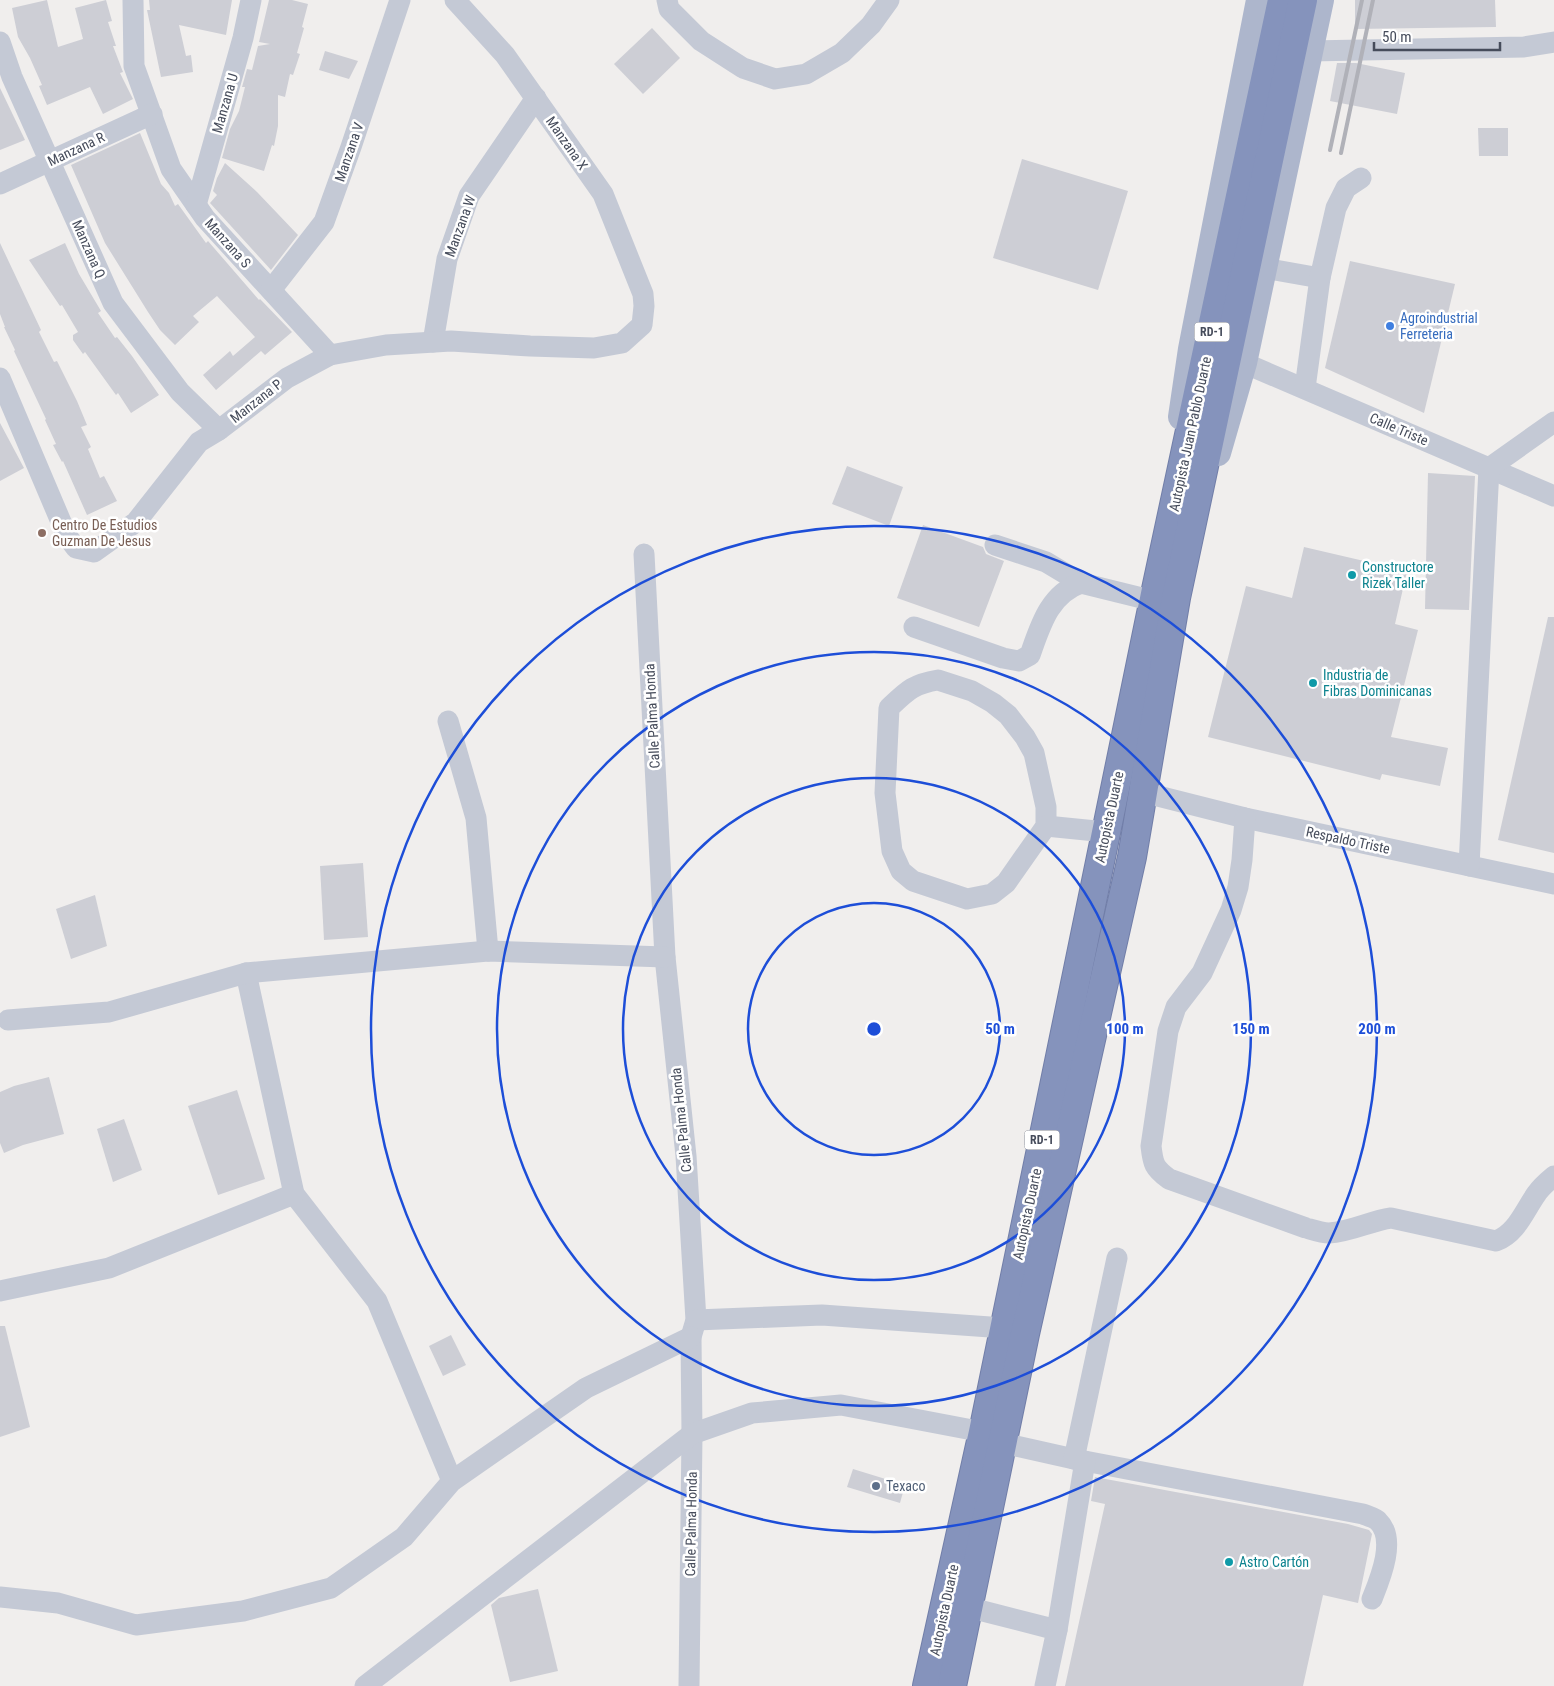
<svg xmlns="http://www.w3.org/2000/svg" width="1554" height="1686" font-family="'Roboto Condensed',sans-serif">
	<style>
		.building { fill: #cdced5 }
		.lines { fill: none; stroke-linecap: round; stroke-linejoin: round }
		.highway-casing { stroke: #717ea8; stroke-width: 30 }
		.minor { stroke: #c4c9d5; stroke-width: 21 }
		.major { stroke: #adb6cc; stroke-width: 26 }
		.highway { stroke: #8593bc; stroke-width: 28 }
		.rail { stroke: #b0b1b8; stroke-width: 4 }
		.ring { fill: none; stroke: #1d4ed8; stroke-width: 2.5 }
		.shop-dot { fill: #3f7fe0; stroke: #fff; stroke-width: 2 }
		.education-dot { fill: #8d6e63; stroke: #fff; stroke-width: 2 }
		.culture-dot { fill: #0f9aa8; stroke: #fff; stroke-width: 2 }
		.service-dot { fill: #5c6f8a; stroke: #fff; stroke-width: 2 }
		.labels { text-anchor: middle; stroke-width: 5; stroke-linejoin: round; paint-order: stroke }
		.shield { fill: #fff; stroke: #7e828c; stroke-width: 1 }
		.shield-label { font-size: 12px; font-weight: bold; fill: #464c5b }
		.street-label { font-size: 14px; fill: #464c5b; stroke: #fff }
		.shop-label { font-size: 14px; fill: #366cbe; stroke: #fff; text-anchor: start }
		.education-label { font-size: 14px; fill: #785e54; stroke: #fff; text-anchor: start }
		.culture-label { font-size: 14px; fill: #0d838f; stroke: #fff; text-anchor: start }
		.service-label { font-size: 14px; fill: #4e5e75; stroke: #fff; text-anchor: start }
		.centre { fill: #1d4ed8; stroke: #fff; stroke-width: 2.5 }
		.ring-label { font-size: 15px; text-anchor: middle; font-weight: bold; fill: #1d4ed8; stroke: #fff; stroke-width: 5; stroke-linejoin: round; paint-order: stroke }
	</style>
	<rect width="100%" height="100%" fill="#f0eeed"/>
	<g class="building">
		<path d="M47,0l11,47 25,-8 -8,-31 31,-8 6,21 -4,1 8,24h-3l10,26 -3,1 13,26 -30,15 -13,-27 -43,18 -8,-19 3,-1 -12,-27 -12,-21 -6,-29z"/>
		<path d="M149,0h83l-6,35 -47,-10 7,31 5,-1 2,17 -32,5 -14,-67h3z"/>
		<path d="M269,0h23l16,4 -6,23 2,1 -7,25 3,1 -7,21 -3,-1 -5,23 -7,-2v31l-4,20 -2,-1 -8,26 -42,-13 8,-29 9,-18 6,-24h-3l5,-18 5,1 6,-24 12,-2 -11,-2z"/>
		<path d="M1355,0h140l1,27 -141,2z"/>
		<path d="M652,28l28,30 -37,36 -29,-30z"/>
		<path d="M325,51l33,10 -9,18 -30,-9z"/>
		<path d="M1337,63h19l49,10 -8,41 -67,-13z"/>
		<path d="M0,88l25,52 -25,10z"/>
		<path d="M1478,128h30v28h-29z"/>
		<path d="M140,133l21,51 8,9 6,13 3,-2 28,39 2,-2 51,59 1,-1 32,33 -27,23 -4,-4 -45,39 -13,-15 27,-24 3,5 22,-19 -38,-41 -24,20 6,6 -24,23 -15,-15 -12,-18 -43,-69 -34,-78z"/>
		<path d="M1022,159l106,32 -30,99 -105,-32z"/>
		<path d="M225,163l32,29 41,43 -27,35 -61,-67 7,-8 -4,-4 4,-13z"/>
		<path d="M0,243l41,87 -2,2 15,30 3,-1 20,40 10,24 -6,2 10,20 -3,2 12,29 4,-2 13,25 -30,14 -24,-54 -1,1 -9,-17 3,-1 -11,-24 1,-1 -32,-68 1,-1 -11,-23h1l-5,-13z"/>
		<path d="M65,243l14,31 22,37 -3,2 17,25 2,-1 15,19 27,39 -28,18 -13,-20 -2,2 -31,-43 -2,2 -10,-14v-5l5,-3 -16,-27 -2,1 -31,-46z"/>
		<path d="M1350,261l105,23 -31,129 -99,-45z"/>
		<path d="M0,423l24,45 -24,13z"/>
		<path d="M847,466l56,21 -14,39 -57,-22z"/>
		<path d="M1428,473l47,3 -6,134 -44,-1z"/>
		<path d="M923,525l60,22 3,7 18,7 -25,66 -82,-29z"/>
		<path d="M1304,547l103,24 -12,53 23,6 -27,107 57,11 -8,38 -58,-12 -2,6 -172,-43 38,-151 46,12z"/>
		<path d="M1548,617h6v236l-56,-13z"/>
		<path d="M363,863l5,74 -44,3 -4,-74z"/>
		<path d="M95,895l12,51 -36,13 -15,-50z"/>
		<path d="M49,1077l15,57 -41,11 -19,8 -4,-10v-51l14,-6z"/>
		<path d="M237,1090l28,89 -47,16 -30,-89z"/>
		<path d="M124,1119l18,51 -29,12 -16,-53z"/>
		<path d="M0,1326h5l25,101 -30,10z"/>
		<path d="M451,1335l15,30 -23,11 -14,-30z"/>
		<path d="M853,1469l52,16 -5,18 -53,-16z"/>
		<path d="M1095,1477l253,47 21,6 3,4 -14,69 -35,-8 -20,91h-238l40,-182 -14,-3z"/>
		<path d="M538,1589l20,82 -48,11 -19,-77 8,-7z"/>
	</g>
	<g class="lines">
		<defs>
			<g id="highway">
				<path d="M927,1686l56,-254 172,-838 127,-594"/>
				<path d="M952,1686l73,-352 107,-477 44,-259 127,-598"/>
			</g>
		</defs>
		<use href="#highway" class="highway-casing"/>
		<g class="minor">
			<path d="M133,0l1,66 37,103 34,49 125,137"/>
			<path d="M667,0l2,9 32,32 42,27 32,11 31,-5 36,-21 29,-28 18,-25"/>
			<path d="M0,42l12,35 101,226 67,89 39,38"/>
			<path d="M1309,51l215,-4 30,-5"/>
			<path d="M0,184l152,-70"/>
			<path d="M196,205l47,-167 8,-38"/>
			<path d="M1264,268l56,10"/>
			<path d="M271,290l53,-68 27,-75 49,-147"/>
			<path d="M433,342l14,-83 22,-63 67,-98"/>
			<path d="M1244,363l310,133"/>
			<path d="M0,378l67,158 9,12 18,4 42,-30 63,-80 20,-12 68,-52 43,-23 56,-10 65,-4 79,5 64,2 28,-5 20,-18 2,-19 -1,-12 -40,-100 -98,-139 -50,-55"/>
			<path d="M1305,388l15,-110 16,-70 10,-20 15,-10"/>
			<path d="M995,545l51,17 35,21 73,18"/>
			<path d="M644,554l21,403 21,199 10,164 -5,17 1,97 -3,252"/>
			<path d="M914,627l89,31 16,3 11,-6c10,-28 19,-61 51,-72"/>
			<path d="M938,680l34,11 21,12 15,12 17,22 9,16 12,54v19l-40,57 -14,11 -25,5 -54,-18 -12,-10 -9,-20 -7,-58 4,-85c18,-17 24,-24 49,-28z"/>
			<path d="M448,721l28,97 12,133"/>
			<path d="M1142,792l103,26 309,66"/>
			<path d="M1245,818l-3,42 -4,27 -7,23 -29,63 -26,34 -8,24 -17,115c2,18 3,22 18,33l137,49c7,2 16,5 23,5 22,-1 41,-12 62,-15l105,23c21,-8 28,-30 41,-48 4,-6 11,-12 17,-17"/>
			<path d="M1046,826l60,6"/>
			<path d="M1469,866l20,-398 65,-46"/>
			<path d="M246,973l48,221 83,107 75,180"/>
			<path d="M8,1020l101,-8 137,-39 242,-22 177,6"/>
			<path d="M0,1291l109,-23 185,-74"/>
			<path d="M696,1320l126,-5 182,13"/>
			<path d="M1002,1443l72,16 289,55c5,2 12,4 15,7 19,18 2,58 -6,78"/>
			<path d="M1074,1459l43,-201"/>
			<path d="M0,1597l58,6 78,22 107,-14 88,-23 73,-51 48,-56 134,-93 105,-51"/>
			<path d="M967,1607l90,23 -12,56"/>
			<path d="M1057,1630l28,-169"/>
			<path d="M365,1686l327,-252 60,-21 89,-8 142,27"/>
		</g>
		<g class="major">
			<path d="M1181,417l10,-68 68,-349"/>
			<path d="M1218,453l26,-90 77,-363"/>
		</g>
		<use href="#highway" class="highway"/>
		<g class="rail">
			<path d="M1330,150l32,-150"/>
			<path d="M1341,153l32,-153"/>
		</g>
	</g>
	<g class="ring">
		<circle cx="874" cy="1029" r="126"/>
		<circle cx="874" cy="1029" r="251"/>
		<circle cx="874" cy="1029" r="377"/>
		<circle cx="874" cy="1029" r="503"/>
	</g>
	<circle class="shop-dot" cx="1390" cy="326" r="5"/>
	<circle class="education-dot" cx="42" cy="533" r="5"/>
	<g class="culture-dot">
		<circle cx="1352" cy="575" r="5"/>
		<circle cx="1313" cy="683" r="5"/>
		<circle cx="1229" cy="1562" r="5"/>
	</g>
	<circle class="service-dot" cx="876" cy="1486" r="5"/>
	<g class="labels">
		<g class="shield">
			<rect x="1194.5" y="322.5" width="35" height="19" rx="4"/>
			<rect x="1024.5" y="1130.5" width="35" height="19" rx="4"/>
		</g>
		<g class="shield-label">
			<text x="1212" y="336">RD-1</text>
			<text x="1042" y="1144">RD-1</text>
		</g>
		<g class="street-label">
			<text transform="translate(225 103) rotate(-74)" y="5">Manzana U</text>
			<text transform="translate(567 143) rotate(55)" y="5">Manzana X</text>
			<text transform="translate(76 149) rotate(-25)" y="5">Manzana R</text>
			<text transform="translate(349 152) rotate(-71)" y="5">Manzana V</text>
			<text transform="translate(460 226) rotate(-70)" y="5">Manzana W</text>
			<text transform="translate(228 243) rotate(48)" y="5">Manzana S</text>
			<text transform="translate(89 249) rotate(66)" y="5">Manzana Q</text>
			<text transform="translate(256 401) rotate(-38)" y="5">Manzana P</text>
			<text transform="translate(1399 429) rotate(23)" y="5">Calle Triste</text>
			<text transform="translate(1190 434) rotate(-78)" y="5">Autopista Juan Pablo Duarte</text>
			<text transform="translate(652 716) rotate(-93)" y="5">Calle Palma Honda</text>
			<text transform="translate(1109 817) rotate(-78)" y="5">Autopista Duarte</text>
			<text transform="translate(1348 840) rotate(12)" y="5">Respaldo Triste</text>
			<text transform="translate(681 1120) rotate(-96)" y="5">Calle Palma Honda</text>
			<text transform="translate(1027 1214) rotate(-78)" y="5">Autopista Duarte</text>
			<text transform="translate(691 1524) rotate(-89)" y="5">Calle Palma Honda</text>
			<text transform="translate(944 1610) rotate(-78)" y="5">Autopista Duarte</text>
		</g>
		<g class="shop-label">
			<text x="1400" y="323">Agroindustrial<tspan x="1400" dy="16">Ferreteria</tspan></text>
		</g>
		<g class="education-label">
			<text x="52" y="530">Centro De Estudios<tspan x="52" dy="16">Guzman De Jesus</tspan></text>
		</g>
		<g class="culture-label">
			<text x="1362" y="572">Constructore<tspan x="1362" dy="16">Rizek Taller</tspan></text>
			<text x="1323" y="680">Industria de<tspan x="1323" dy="16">Fibras Dominicanas</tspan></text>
			<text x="1239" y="1567">Astro Cartón</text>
		</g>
		<g class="service-label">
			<text x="886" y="1491">Texaco</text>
		</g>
	</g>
	<circle cx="874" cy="1029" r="8" class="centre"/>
	<g class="ring-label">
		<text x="1000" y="1034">50 m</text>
		<text x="1125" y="1034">100 m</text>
		<text x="1251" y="1034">150 m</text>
		<text x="1377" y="1034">200 m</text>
	</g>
	<path d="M1374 42v8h126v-8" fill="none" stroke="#464c5b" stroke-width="2.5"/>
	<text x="1382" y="42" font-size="15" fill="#464c5b" stroke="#ffffff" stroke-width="4" paint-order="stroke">50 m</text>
</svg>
